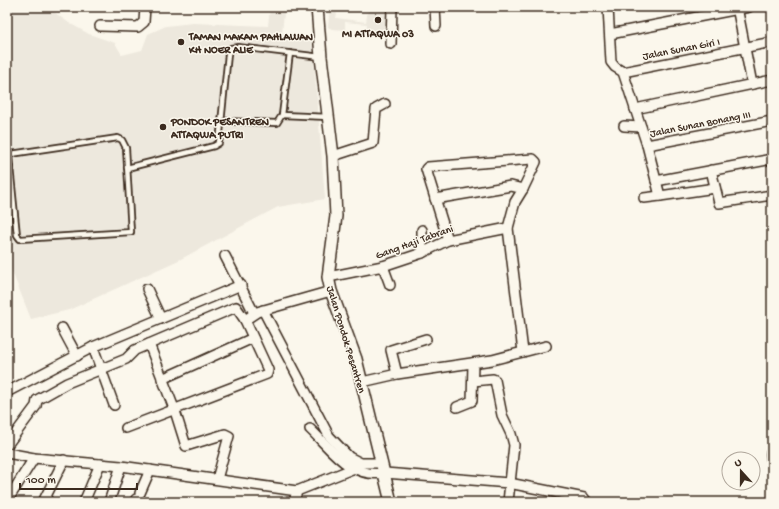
<svg xmlns="http://www.w3.org/2000/svg" width="779" height="509" font-family="'Gochi Hand',sans-serif">
	<style>
		.built { fill: #ede8dd }
		.lines { fill: none; stroke-linecap: round; stroke-linejoin: round }
		.service-casing { stroke: #3b2a1e; stroke-width: 8 }
		.minor-casing { stroke: #3b2a1e; stroke-width: 12 }
		.tertiary-casing { stroke: #3b2a1e; stroke-width: 14 }
		.service { stroke: #fbf7ec; stroke-width: 4.5 }
		.minor { stroke: #fbf7ec; stroke-width: 9 }
		.tertiary { stroke: #fbf7ec; stroke-width: 11 }
		.poi-dot { fill: #3b2a1e; stroke: #fbf7ec; stroke-width: 1.5 }
		.labels { text-anchor: middle; stroke-width: 3; stroke-linejoin: round; paint-order: stroke }
		.poi-label { font-size: 11px; font-weight: bold; fill: #3b2a1e; stroke: #fbf7ec; text-anchor: start }
		.street-label { font-size: 11px; fill: #3b2a1e; stroke: #fbf7ec }
	</style>
	<rect width="100%" height="100%" fill="#fbf7ec"/>
	<filter id="ink" filterUnits="userSpaceOnUse"><feTurbulence type="fractalNoise" baseFrequency=".025" numOctaves="2"/><feDisplacementMap in="SourceGraphic" scale="8" xChannelSelector="R" yChannelSelector="G"/><feConvolveMatrix kernelMatrix="1 2 1 2 8 2 1 2 1" color-interpolation-filters="sRGB"/></filter>
	<g filter="url(#ink)">
		<g class="built">
			<path d="M7,7h40l22,16 20,11 26,9 7,12 20,-5 6,-16 18,-8 27,-3 75,3 2,-19h18v5l-4,1 -2,20 30,4 13,162 -47,8 -97,52 -112,51 -38,9 -24,-60z"/>
			<path d="M330,7h8l-2,11 30,4 2,-12 -18,-3h40v26l-24,-2 1,-7 -22,-2v8l-13,-1 -4,-2z"/>
		</g>
		<g class="lines">
			<defs>
				<g id="service">
					<path d="M282,115l47,2"/>
					<path d="M222,121l55,2 5,-8 8,-62"/>
					<path d="M118,138l4,2 4,8 5,84 -111,7 -3,-4 -8,-78 2,-3z"/>
					<path d="M127,168l87,-22 5,-3 9,-89 3,-6 7,-1 83,10"/>
				</g>
				<g id="minor">
					<path d="M435,7l1,19"/>
					<path d="M608,7l3,55 4,5 8,5 24,73 125,-24"/>
					<path d="M737,7l15,77"/>
					<path d="M100,26l38,1 6,-5 1,-15"/>
					<path d="M610,34l139,-27"/>
					<path d="M391,44l1,-37"/>
					<path d="M623,72l149,-30"/>
					<path d="M635,109l137,-29"/>
					<path d="M624,126l17,1"/>
					<path d="M647,145l13,51 55,-8"/>
					<path d="M333,156l40,-13 3,-34 9,-5"/>
					<path d="M711,170l8,33 53,-8"/>
					<path d="M656,181l116,-22"/>
					<path d="M644,198l16,-2"/>
					<path d="M435,199l76,-13 12,3 -8,13 -7,26 15,124"/>
					<path d="M422,230v23"/>
					<path d="M448,240l-22,-71 2,-2 105,-8 3,3 -13,27"/>
					<path d="M225,256l29,57"/>
					<path d="M383,266l7,19"/>
					<path d="M328,277l55,-11 39,-13 26,-13 60,-12"/>
					<path d="M147,289l14,30"/>
					<path d="M263,310l66,126 20,21 12,6h21"/>
					<path d="M62,328l15,28"/>
					<path d="M149,344l26,67 11,35 39,-12 4,2 -12,43"/>
					<path d="M93,347l21,58"/>
					<path d="M397,374l-6,-24 35,-11"/>
					<path d="M162,379l91,-41"/>
					<path d="M473,381l20,-2 2,1 7,35 9,19 3,11 -6,57"/>
					<path d="M362,382l35,-8 95,-14 54,-14"/>
					<path d="M7,392l86,-45 148,-62"/>
					<path d="M457,407l15,-6 1,-38"/>
					<path d="M126,428l141,-54 1,-4 -23,-50 12,-8 74,-21"/>
					<path d="M310,429c23,22 39,49 75,44l124,10 75,15 3,4"/>
					<path d="M7,445l29,-39 1,-6 30,-17 59,-24 9,-9 101,-43 9,13"/>
					<path d="M772,451l-1,3 1,8"/>
					<path d="M7,453l27,5 87,8 176,25 55,-22"/>
					<path d="M140,493l10,-23"/>
					<path d="M7,501l27,-43"/>
					<path d="M43,502l21,-42"/>
					<path d="M84,502l16,-38"/>
					<path d="M109,502l12,-36"/>
					<path d="M135,502l1,-3"/>
					<path d="M294,502l3,-11"/>
				</g>
				<path id="tertiary" d="M317,7l4,50 12,99 3,60 -8,61 3,14 25,68 35,143"/>
			</defs>
			<use href="#service" class="service-casing"/>
			<use href="#minor" class="minor-casing"/>
			<use href="#tertiary" class="tertiary-casing"/>
			<use href="#service" class="service"/>
			<use href="#minor" class="minor"/>
			<use href="#tertiary" class="tertiary"/>
		</g>
	</g>
	<g class="poi-dot">
		<circle cx="378" cy="20" r="4"/>
		<circle cx="181" cy="42" r="4"/>
		<circle cx="163" cy="127" r="4"/>
	</g>
	<g class="labels">
		<g class="poi-label">
			<text x="378" y="37" text-anchor="middle">MI ATTAQWA 03</text>
			<text x="189" y="40">TAMAN MAKAM PAHLAWAN<tspan x="189" dy="13">KH NOER ALIE</tspan></text>
			<text x="171" y="125">PONDOK PESANTREN<tspan x="171" dy="13">ATTAQWA PUTRI</tspan></text>
		</g>
		<g class="street-label">
			<text transform="translate(681 48) rotate(-11)" y="4">Jalan Sunan Giri I</text>
			<text transform="translate(700 123) rotate(-11)" y="4">Jalan Sunan Bonang III</text>
			<text transform="translate(414 241) rotate(-20)" y="4">Gang Haji Tabrani</text>
			<text transform="translate(347 339) rotate(73)" y="4">Jalan Pondok Pesantren</text>
		</g>
	</g>
	<rect width="779" height="509" fill="none" stroke="#fbf7ec" stroke-width="24"/>
	<rect x="12" y="12" width="755" height="485" fill="none" stroke="#3b2a1e" stroke-width="1.5" filter="url(#ink)"/>
	<g transform="translate(741 471) rotate(339)"><circle r="19" fill="#fbf7ec" stroke="#aea59a"/>
	<path d="M0-3L7 15L0 10L-7 15Z" fill="#3b2a1e"/>
	<text y="-6" font-size="11" font-weight="bold" text-anchor="middle" fill="#3b2a1e">U</text>
	</g>
	<path d="M20 483v6h117v-6" fill="none" stroke="#3b2a1e" stroke-width="2"/>
	<text x="26" y="483" font-size="12" fill="#3b2a1e" stroke="#fbf7ec" stroke-width="3" paint-order="stroke">100 m</text>
</svg>
